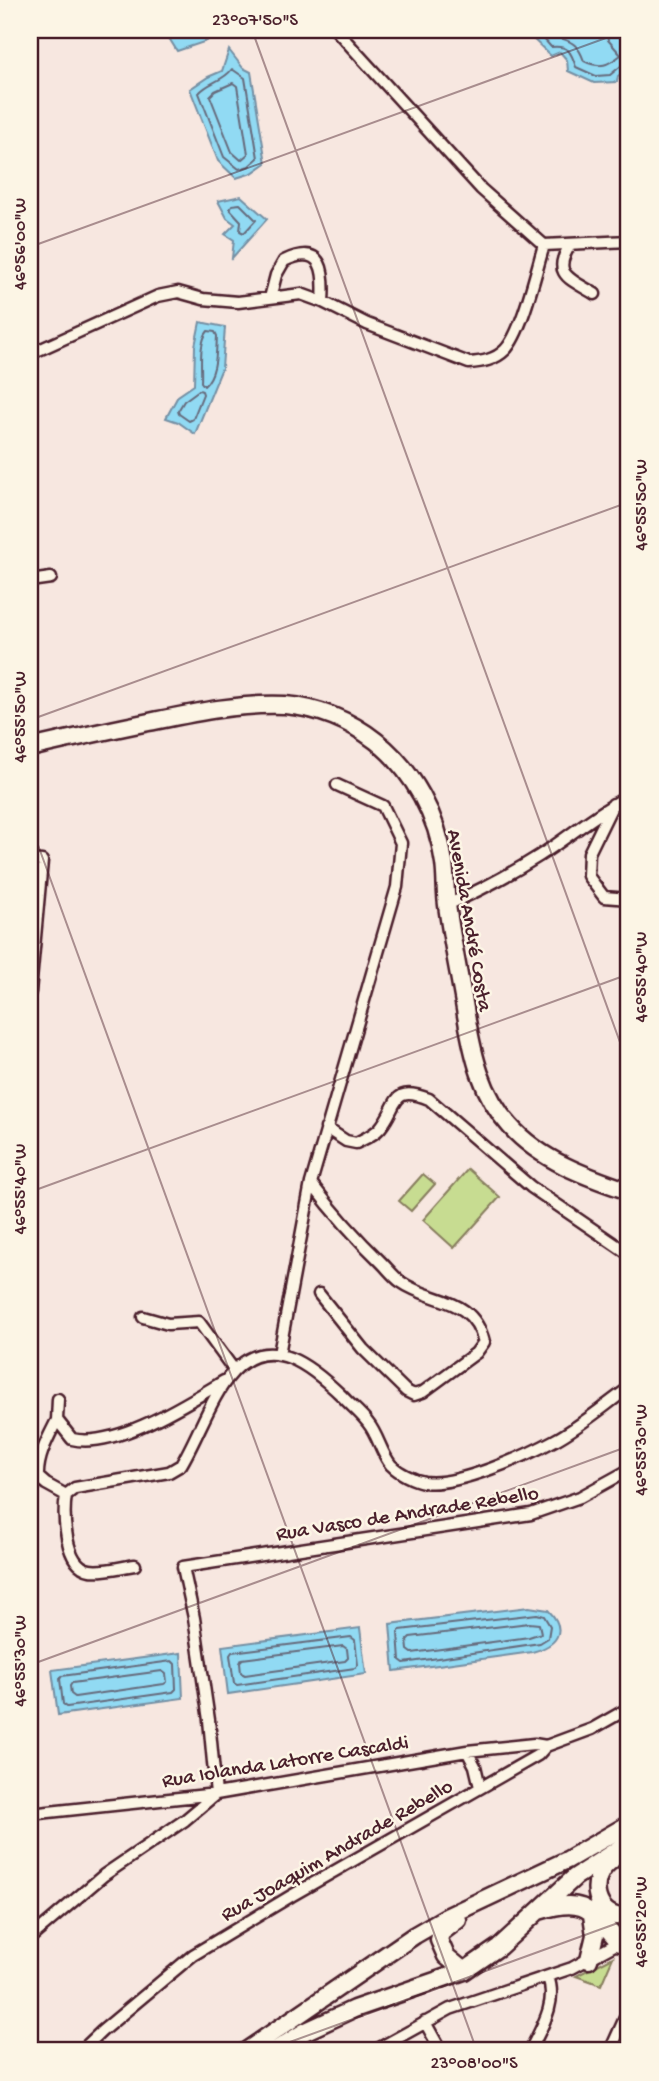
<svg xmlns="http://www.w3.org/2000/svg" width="659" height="2081" font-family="'Gochi Hand',sans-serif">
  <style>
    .green { fill: #c7dc91; stroke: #887e5e; stroke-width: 2 }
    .water { fill: #91daf3; stroke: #758fa3; stroke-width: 2 }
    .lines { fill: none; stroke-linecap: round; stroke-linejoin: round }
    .shore { stroke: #666a7b; stroke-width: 2 }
    .minor-casing { stroke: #4a1f2b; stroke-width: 15 }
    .primary-casing { stroke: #4a1f2b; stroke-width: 21 }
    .minor { stroke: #fcf5e5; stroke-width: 10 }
    .primary { stroke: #fcf5e5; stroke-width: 16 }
    .ticks { fill: none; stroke: #4a1f2b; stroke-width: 2; stroke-opacity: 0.45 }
    .labels { text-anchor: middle; stroke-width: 5; stroke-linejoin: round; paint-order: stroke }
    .street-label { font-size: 21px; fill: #4a1f2b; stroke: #fcf5e5 }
    .neatline { fill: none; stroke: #4a1f2b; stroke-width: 2.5 }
    .ticks-label { font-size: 18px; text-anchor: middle; fill: #4a1f2b }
  </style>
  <rect width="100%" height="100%" fill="#f7e7e0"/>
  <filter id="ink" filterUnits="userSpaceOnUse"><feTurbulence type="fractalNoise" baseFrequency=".0143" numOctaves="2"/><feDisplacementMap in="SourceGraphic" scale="14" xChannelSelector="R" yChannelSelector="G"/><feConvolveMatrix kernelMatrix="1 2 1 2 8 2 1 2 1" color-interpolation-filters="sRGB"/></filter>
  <g filter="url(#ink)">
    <!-- green -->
    <path class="green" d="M468,1169l32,28 -46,51 -31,-28z
      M423,1174l12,10 -24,27 -12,-10z
      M613,1957l-12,28 -25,-9z"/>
    <!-- water -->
    <path class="water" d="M164,30h50l-7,11 -30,10z
      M530,30h88l11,9v35l-4,-2 -7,4 -1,6 -23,1 -26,-12 -1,-11 -7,-8 -9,4 -23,-22z
      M229,50l14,18 8,4 15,91 -14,10 -16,5 -18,-17 -28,-72 18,-12 14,-6z
      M241,196l26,23 -35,39 2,-18 -9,-6 10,-10 -8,-6 -9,-17z
      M200,322l25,5 -3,41 -27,66 -17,-12 -12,-4 12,-22 16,-11 1,-39z
      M529,1607l19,3c21,21 8,36 -16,42l-138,19 -4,-47z
      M360,1628l6,46 -138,20 -6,-48z
      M181,1653l2,45 -125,17 -6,-45z"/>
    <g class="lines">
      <!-- shore -->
      <path class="shore" d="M536,30l15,17c18,-2 20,5 25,20l20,9 14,-1 11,-9h8
        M546,30c16,14 29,4 38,31 17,8 24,4 37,-6l-13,-15 -2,-10
        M232,69l13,9 13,80 -9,8 -10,3 -15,-12 -25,-64c9,-11 25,-12 33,-24z
        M233,83l4,3 11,68 -7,6 -9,-8 -22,-56 5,-5z
        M240,204l16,16 -12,13 -4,-2 1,-10 -11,-12 2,-4z
        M208,331l7,1 2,4c-1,16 0,39 -13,50l-3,-4c1,-15 -3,-39 7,-51z
        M199,390l3,1 1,3 -10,25 -4,2 -10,-7 -1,-3 6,-10z
        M537,1614l7,2 6,10 -2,12 -8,5 -136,20 -4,-3 -2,-27 2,-3z
        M529,1623l10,1 2,9 -12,4 -117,16 -4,-3 -1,-10 3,-3z
        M351,1637l4,3 3,25 -3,3 -118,17 -3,-2 -4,-28 2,-3z
        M343,1646l4,3 1,9 -3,3 -100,14 -4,-2 -1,-10 2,-4z
        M172,1661l3,3 1,25 -3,3 -106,15 -4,-3 -3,-25 2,-3z
        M162,1671l4,3 1,8 -3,2 -89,13 -4,-3 -1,-8 2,-3z"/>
      <!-- minor casing -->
      <g class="minor-casing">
        <path id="minor" d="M336,30l145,159 63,56 85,-4
          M571,244c-21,30 -1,35 24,50
          M270,298l6,-23 8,-14c40,-19 41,12 39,41
          M30,354l128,-58 20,-4 25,7 35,3 63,-8 22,8 44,22 102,39c13,-1 26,-3 36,-13 17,-17 31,-79 39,-105
          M30,581l21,-3
          M613,804l-24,49 -1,23 16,21 25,2
          M30,860l12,1 -12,131
          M447,905c32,-14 62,-30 92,-49 30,-19 58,-44 90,-60
          M326,1128l20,13 10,2c8,-4 18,-8 24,-15 19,-22 10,-44 49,-29l102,88 98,67
          M311,1183c22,29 45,55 71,80 6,6 12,14 19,19 31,22 71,13 83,60l-8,11 -53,39 -9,3 -8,-4 -43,-42 -44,-55
          M143,1317l25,7 31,-2 35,48
          M279,1354l32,-171 86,-296 4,-44 -18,-37 -46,-21
          M58,1399l-1,21 15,19c44,10 115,-36 152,-58
          M57,1420c-9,18 -20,37 -19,57l8,7 20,11
          M135,1565c-14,2 -32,7 -45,5 -26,-4 -27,-56 -24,-75l9,-7 94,-16 12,-7c17,-28 31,-71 52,-93 37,-41 80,-4 109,24 8,9 19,17 26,27 10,12 13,30 23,42 8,8 22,15 33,17 32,5 102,-26 131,-42 26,-14 50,-35 74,-52
          M467,1751l8,15 5,21
          M216,1794l-7,-74 -15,-102 -11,-51 348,-53 49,-17 49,-27
          M30,1814l186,-20 251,-43 67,-7 12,2
          M30,1938l74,-63 81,-55 31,-26
          M425,2022l16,29
          M81,2051l21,-20 91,-76 98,-59 247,-141 8,-9 46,-17 37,-21
          M374,2051l76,-42 122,-41 57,-31
          M530,2051c11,-23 28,-48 18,-74
          M610,2051l19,-42"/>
      </g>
      <!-- primary casing -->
      <g class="primary-casing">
        <path id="primary" d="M30,748c39,-9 79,-18 119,-26 44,-9 89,-19 136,-17 35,3 64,15 91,36 37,29 62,76 68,122 2,14 1,28 3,42 5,37 13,73 19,110 7,40 15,79 44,111 30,34 77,51 119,65
          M612,1860c-27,18 -17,61 17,57
          M539,1911c46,-15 51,-1 81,32
          M458,1920l-17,13 -2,7 7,16 18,15
          M589,1960l6,-25 -3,-20
          M246,2051l169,-116 31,-18 121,-57 62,-36
          M274,2051l30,-19 50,-23 110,-38 35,-24 76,-70 54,-35"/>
      </g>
      <!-- minor -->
      <use href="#minor" class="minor"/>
      <!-- primary -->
      <use href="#primary" class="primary"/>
    </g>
  </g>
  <!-- ticks -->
  <path class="ticks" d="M252,30l377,1037M30,247l598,-217M30,720l599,-218M30,823l447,1228M30,1192l599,-218M30,1665l599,-219M265,2051l364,-132"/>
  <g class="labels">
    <!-- street labels -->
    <g class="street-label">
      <text transform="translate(471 920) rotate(80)" y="7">Avenida André Costa</text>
      <text transform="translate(407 1512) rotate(-9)" y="7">Rua Vasco de Andrade Rebello</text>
      <text transform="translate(285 1760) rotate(-9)" y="7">Rua Iolanda Latorre Cascaldi</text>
      <text transform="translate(336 1849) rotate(-30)" y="7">Rua Joaquim Andrade Rebello</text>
    </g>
  </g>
  <!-- margin -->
  <rect width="659" height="2081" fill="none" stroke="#fcf5e5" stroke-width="77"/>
  <rect x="38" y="38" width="582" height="2004" class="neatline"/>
  <g class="ticks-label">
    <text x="255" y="25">23°07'50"S</text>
    <text transform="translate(19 244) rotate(-90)" y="6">46°56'00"W</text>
    <text transform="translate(640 505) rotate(-90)" y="6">46°55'50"W</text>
    <text transform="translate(19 717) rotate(-90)" y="6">46°55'50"W</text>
    <text transform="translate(640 977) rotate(-90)" y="6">46°55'40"W</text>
    <text transform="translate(19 1189) rotate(-90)" y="6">46°55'40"W</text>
    <text transform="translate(640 1450) rotate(-90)" y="6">46°55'30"W</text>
    <text transform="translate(19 1661) rotate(-90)" y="6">46°55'30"W</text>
    <text transform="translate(640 1922) rotate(-90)" y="6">46°55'20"W</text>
    <text x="474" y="2068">23°08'00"S</text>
  </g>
</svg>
